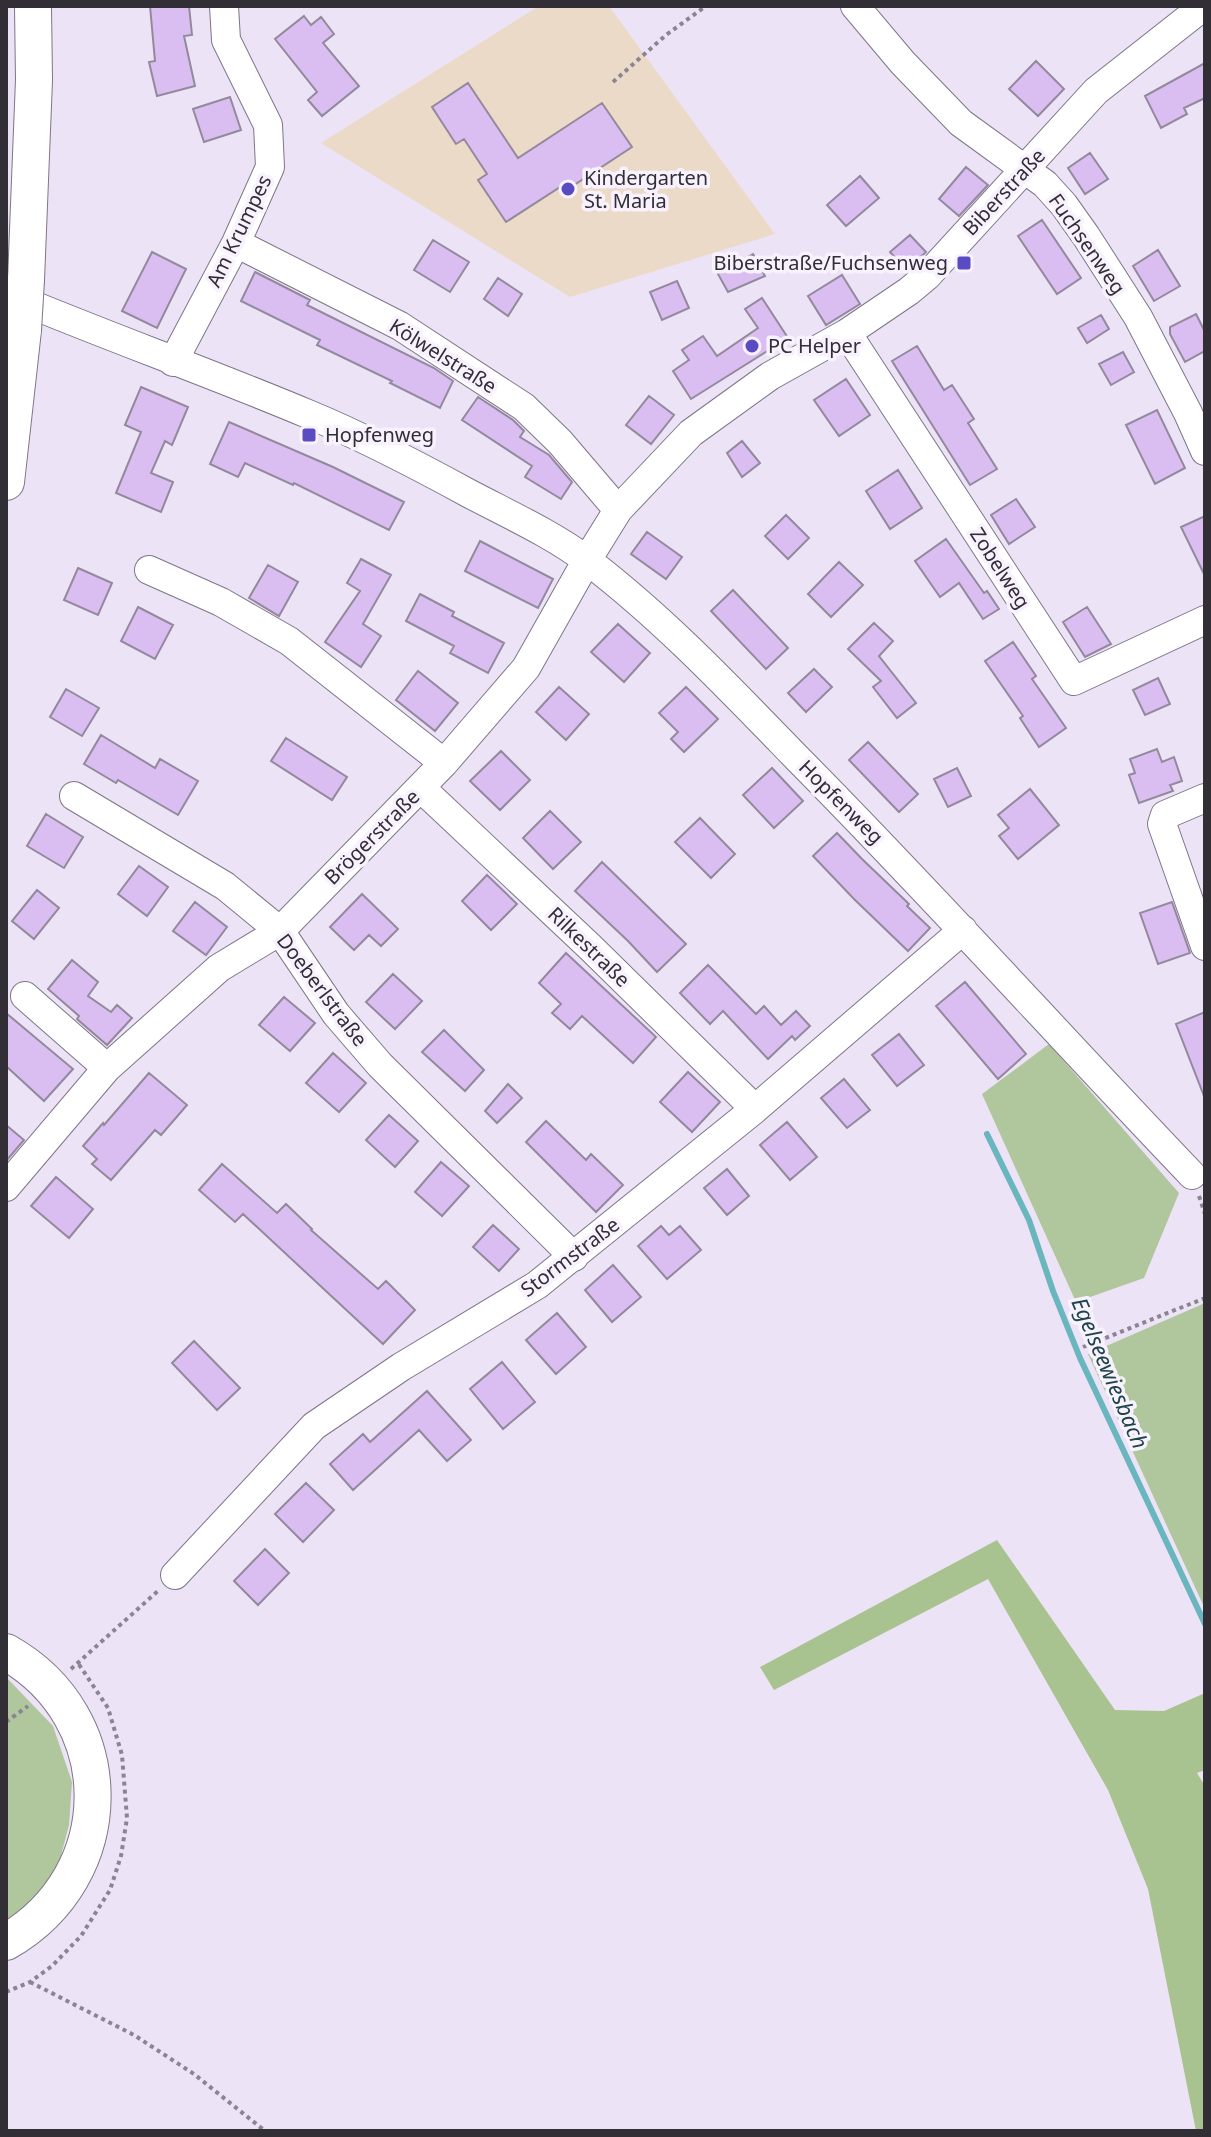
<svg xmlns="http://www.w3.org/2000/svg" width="1211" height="2137" font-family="'Noto Sans',sans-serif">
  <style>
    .education { fill: #ecdac9 }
    .green { fill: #b0c69c }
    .forest { fill: #a8c38f }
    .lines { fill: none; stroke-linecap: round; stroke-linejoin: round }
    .stream { stroke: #6ab6bf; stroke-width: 6 }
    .building { fill: #dabef2; stroke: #93899c; stroke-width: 2 }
    .minor-casing { stroke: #7f7587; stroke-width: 30 }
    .major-casing { stroke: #7f7587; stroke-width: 38 }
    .path { stroke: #8b8492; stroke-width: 4; stroke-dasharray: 4 4; stroke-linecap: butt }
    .minor { stroke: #fff; stroke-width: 28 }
    .major { stroke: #fff; stroke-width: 36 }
    .major-bridge-casing { stroke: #7f7587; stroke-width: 38; stroke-linecap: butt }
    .major-bridge { stroke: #fff; stroke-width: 36 }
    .poi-dot { fill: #5b4bc3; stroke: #f8f2fe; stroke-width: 3 }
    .labels { text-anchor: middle; stroke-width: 7; stroke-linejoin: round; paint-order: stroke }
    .poi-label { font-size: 20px; fill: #322e36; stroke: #f8f2fe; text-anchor: start }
    .street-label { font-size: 20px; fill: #322e36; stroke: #f8f2fe }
    .water-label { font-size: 22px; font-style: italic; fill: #204549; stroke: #f8f2fe }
  </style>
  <rect width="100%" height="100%" fill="#ede3f7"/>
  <!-- education -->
  <path class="education" d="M539,6h70l166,228 -205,63 -249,-154z"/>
  <!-- green -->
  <path class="green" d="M1049,1044l130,149 -35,85 -68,24 -94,-208z
    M1205,1303v306l-117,-255z
    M6,1677l47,49 19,56 -3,43 -11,42 -26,36 -26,22z"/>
  <!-- forest -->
  <path class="forest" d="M997,1540l118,170 49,1 41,-18v77l-8,3 8,13v345h-9l-48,-242 -40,-99 -120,-211 -214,111 -14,-23z"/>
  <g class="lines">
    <!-- stream -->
    <path class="stream" d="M987,1134l42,86 24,71 27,67 125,266"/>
  </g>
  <!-- building -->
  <path class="building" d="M150,6h39l3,29 -8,1 11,50 -38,10 -8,-34 6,-1z
    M304,16l7,9 10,-8 13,17 -11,9 36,43 -37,30 -14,-16 9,-8 -42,-53z
    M1036,61l28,28 -26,27 -29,-27z
    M1205,63v35l-21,10 3,6 -26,14 -16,-32z
    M468,83l50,75 84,-55 30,44 -61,40 -3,-5 -62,40 -28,-42 9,-6 -23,-35 -8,5 -24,-37z
    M230,97l11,33 -37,12 -11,-33z
    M1090,153l18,26 -23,15 -17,-26z
    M966,167l22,18 -29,31 -20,-17z
    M860,176l19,22 -33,28 -19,-21z
    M1042,220l39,58 -24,16 -39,-58z
    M910,235l16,17 -20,18 -16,-18z
    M433,240l36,22 -19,30 -36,-22z
    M1158,250l22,36 -26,15 -21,-35z
    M152,252l34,17 -29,59 -35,-17z
    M753,254l12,22 -37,16 -10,-18z
    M255,272l55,28 -3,5 127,63 19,13 -13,27 -50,-25 2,-2 -75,-36 3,-5 -79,-39z
    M842,275l18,29 -34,21 -18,-29z
    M498,278l24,16 -14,22 -24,-17z
    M677,281l12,27 -27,12 -12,-28z
    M762,298l26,40 -97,61 -18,-28 16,-11 -7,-10 21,-14 14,20 41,-28 -13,-19z
    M1196,314l9,18v19l-20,11 -15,-28v-7z
    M1101,315l8,14 -22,14 -9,-15z
    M917,346l27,44 8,-5 22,34 -6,4 29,46 -27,16 -78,-124z
    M1123,352l11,20 -23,13 -12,-21z
    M846,379l24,36 -31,21 -25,-36z
    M141,387l47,20 -16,38 -7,-4 -14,32 22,9 -12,30 -45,-19 25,-61 -16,-7z
    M649,396l25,19 -23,29 -25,-19z
    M478,397l35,23 11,11 -4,6 29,18 23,27 -11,17 -36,-22 7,-11 -70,-46z
    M1157,410l28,58 -30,16 -29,-59z
    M229,422l104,45 71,35 -15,28 -95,-47 -1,2 -48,-22 -7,14 -28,-13z
    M742,441l18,22 -18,14 -15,-24z
    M898,470l24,38 -32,21 -24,-38z
    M1016,499l19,28 -26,17 -18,-29z
    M786,515l23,23 -21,21 -23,-23z
    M1205,516v60l-24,-49z
    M647,532l35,25 -16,22 -35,-25z
    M946,539l38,54 3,-2 12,18 -16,10 -24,-36 -19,14 -25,-36z
    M480,541l73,38 -15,29 -73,-37z
    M361,559l30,16 -28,49 18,12 -20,31 -36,-25 35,-51 -13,-8z
    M839,562l24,23 -32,32 -23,-23z
    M268,565l30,17 -19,34 -30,-18z
    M78,568l34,15 -14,32 -34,-15z
    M733,590l55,58 -22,21 -55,-58z
    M420,594l34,18 -2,4 52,27 -16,30 -38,-20 4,-7 -48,-25z
    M138,607l35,18 -18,34 -34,-18z
    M1087,607l24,37 -26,13 -22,-35z
    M874,623l19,18 -14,15 37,47 -19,15 -24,-31 8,-6 -33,-32z
    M618,624l32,29 -26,29 -33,-30z
    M1013,642l23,34 -4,3 34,49 -27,19 -19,-29 3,-2 -38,-55z
    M814,669l18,18 -26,25 -18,-19z
    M418,671l40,32 -23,28 -39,-31z
    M1158,678l12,26 -25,11 -12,-25z
    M559,687l30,27 -23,26 -30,-28z
    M686,687l32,32 -34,33 -13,-13 7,-7 -19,-19z
    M66,689l33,19 -17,28 -32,-19z
    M101,735l54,33 5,-9 38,22 -20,34 -60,-35 -2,3 -32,-19z
    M286,738l61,39 -15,23 -61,-39z
    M868,742l50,52 -19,18 -50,-52z
    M1157,749l5,13 12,-5 8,24 -12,4 3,6 -34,12 -10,-28 6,-2 -5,-14z
    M501,751l29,29 -30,30 -30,-29z
    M772,768l31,33 -29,27 -31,-33z
    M957,768l14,28 -23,11 -14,-28z
    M1030,789l29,36 -41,34 -19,-23 10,-8 -11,-13z
    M550,811l31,31 -28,27 -30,-31z
    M46,814l37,23 -19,31 -37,-22z
    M700,818l35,36 -24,24 -36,-36z
    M837,833l25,26 47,45 -2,2 23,22 -22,23 -54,-52 -41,-43z
    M602,862l84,82 -29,28 -29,-31 -53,-50z
    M139,866l29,21 -21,29 -29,-22z
    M487,875l30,29 -26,26 -29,-29z
    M37,890l22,18 -25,31 -22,-18z
    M362,894l36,35 -17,17 -12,-11 -15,15 -24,-23z
    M195,902l32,25 -21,28 -33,-24z
    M1172,902l18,51 -32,11 -18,-51z
    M566,953l90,84 -23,26 -51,-47 -12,13 -18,-16 9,-9 -22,-21z
    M72,960l26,22 -10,14 23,16 6,-7 15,13 -25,27 -30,-26 2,-3 -31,-27z
    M708,965l48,49 8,-8 17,19 15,-14 14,15 -15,14 -3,-4 -24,23 -45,-48 -13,13 -30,-31z
    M393,974l29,27 -27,28 -29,-27z
    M965,982l61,72 -28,25 -62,-73z
    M284,997l31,26 -25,28 -31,-26z
    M1205,1012v84h-1l-28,-72z
    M6,1013l67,56 -29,32 -38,-35z
    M444,1030l40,40 -19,21 -43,-39z
    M899,1034l25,31 -27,21 -25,-31z
    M333,1053l33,30 -27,29 -33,-29z
    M688,1072l32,30 -28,30 -32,-30z
    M149,1073l38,32 -26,30 -6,-5 -44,50 -19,-16 5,-5 -14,-13 20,-23 1,2z
    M844,1079l26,31 -23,18 -26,-30z
    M508,1084l14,14 -25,25 -12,-12z
    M389,1115l29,26 -23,26 -29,-27z
    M546,1121l40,39 5,-6 32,31 -27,27 -70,-70z
    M787,1122l30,35 -27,23 -30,-35z
    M6,1125l18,15 -18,21z
    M441,1162l28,24 -27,30 -27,-24z
    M222,1164l55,49 9,-9 26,25 -1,1 67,59 8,-8 29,29 -32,34 -140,-130 -8,8 -36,-32z
    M727,1169l22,27 -22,19 -23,-27z
    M56,1177l37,32 -24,29 -38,-32z
    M493,1225l26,24 -20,22 -26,-24z
    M661,1226l8,9 11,-9 21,24 -34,29 -29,-33z
    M613,1265l28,32 -29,25 -27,-32z
    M557,1313l29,34 -30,27 -30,-34z
    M194,1341l46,47 -23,22 -45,-47z
    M502,1362l33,40 -32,27 -33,-40z
    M427,1391l44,49 -24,21 -28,-31 -66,60 -23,-26 33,-30 7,8z
    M306,1483l28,27 -31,32 -28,-28z
    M265,1549l24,24 -31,32 -24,-24z"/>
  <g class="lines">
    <!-- minor casing -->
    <g class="minor-casing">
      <path id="minor" d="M855,6l48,57 58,60 84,61 19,21 22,31 52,81 50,96 17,38
        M236,243l164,83 124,81 36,35 58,68
        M6,294c100,42 202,78 302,120 56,23 109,51 162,80 40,21 82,40 118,67 76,58 143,129 209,197 135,136 262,278 395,417
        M847,333l227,348 131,-61
        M173,362l63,-119 34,-76 -2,-42 -42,-85 -2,-34
        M149,570l72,32 68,39 155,122
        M421,788l169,159 165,162
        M74,796l151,90 55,45 56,83 44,51 194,192
        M1205,798l-40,17 -3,9 43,122
        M25,996l82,72
        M6,1187l101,-119 112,-100 61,-37 164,-168 82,-95 61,-108 31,-50 73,-77 79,-57 77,-43 62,-42 18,-15 169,-185 108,-85
        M175,1575l139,-149 87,-59 136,-82 218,-176 208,-179"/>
    </g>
    <!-- major casing -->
    <g class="major-casing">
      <path id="major" d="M26,280l8,-200 -1,-74
        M6,482l17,-152
        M6,1652c116,65 115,224 0,290"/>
    </g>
    <!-- path -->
    <path class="path" d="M613,82l53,-47 40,-29
      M1199,1196l6,18
      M1083,1347l122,-49
      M71,1669l88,-79
      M6,1722l22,-16
      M30,1982l104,53 60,39 71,57
      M6,1992l24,-10 22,-16 29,-30 29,-46 11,-34 6,-38 -5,-63 -14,-47 -30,-45"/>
    <!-- minor -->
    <use href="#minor" class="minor"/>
    <!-- major -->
    <use href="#major" class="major"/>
    <!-- major-bridge casing -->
    <g class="major-bridge-casing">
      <path id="major-bridge" d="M23,330l3,-50"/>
    </g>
    <!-- major-bridge -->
    <use href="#major-bridge" class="major-bridge"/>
  </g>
  <!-- markers -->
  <g class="poi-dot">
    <circle cx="568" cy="189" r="8"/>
    <rect x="956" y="255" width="16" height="16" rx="4"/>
    <circle cx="752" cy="346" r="8"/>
    <rect x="301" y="427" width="16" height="16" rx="4"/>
  </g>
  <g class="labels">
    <!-- poi labels -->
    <g class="poi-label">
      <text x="584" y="185">Kindergarten<tspan x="584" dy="23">St. Maria</tspan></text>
      <text x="948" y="270" text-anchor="end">Biberstraße/Fuchsenweg</text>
      <text x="768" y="353">PC Helper</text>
      <text x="325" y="442">Hopfenweg</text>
    </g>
    <!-- street labels -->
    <g class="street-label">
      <text transform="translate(1004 192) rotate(-47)" y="7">Biberstraße</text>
      <text transform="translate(239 231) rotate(-64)" y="7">Am Krumpes</text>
      <text transform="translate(1087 244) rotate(55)" y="7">Fuchsenweg</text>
      <text transform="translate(443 356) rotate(32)" y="7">Kölwelstraße</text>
      <text transform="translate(1000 568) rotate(57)" y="7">Zobelweg</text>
      <text transform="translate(841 802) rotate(45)" y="7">Hopfenweg</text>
      <text transform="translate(372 837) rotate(-45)" y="7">Brögerstraße</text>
      <text transform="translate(589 947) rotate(44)" y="7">Rilkestraße</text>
      <text transform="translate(322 990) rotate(53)" y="7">Doeberlstraße</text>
      <text transform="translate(570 1257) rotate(-37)" y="7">Stormstraße</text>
    </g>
    <!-- water labels -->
    <g class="water-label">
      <text transform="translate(1110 1373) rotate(67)" y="8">Egelseewiesbach</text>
    </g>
  </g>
  <!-- border -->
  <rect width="1211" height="2137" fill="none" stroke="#322e36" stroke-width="16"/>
</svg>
